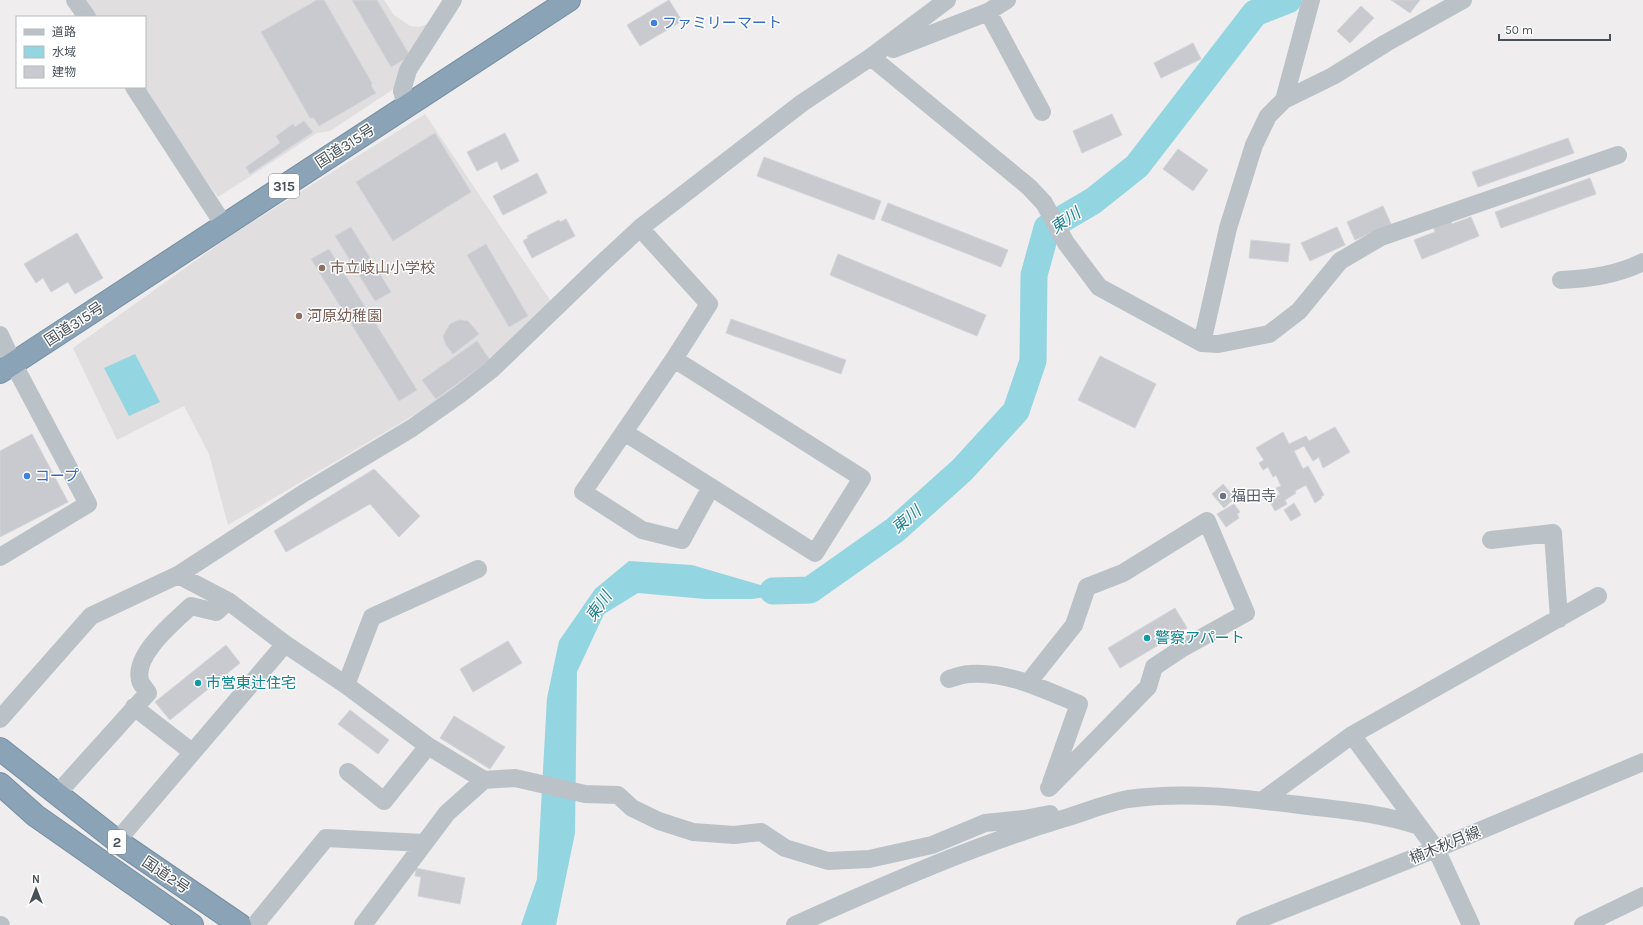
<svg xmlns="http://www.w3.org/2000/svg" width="1643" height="925" font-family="Karla,'Noto Sans JP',sans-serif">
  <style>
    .education { fill: #e0dedf }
    .water { fill: #93d5e0 }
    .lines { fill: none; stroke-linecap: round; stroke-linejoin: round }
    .river { stroke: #93d5e0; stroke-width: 27 }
    .building { fill: #c8cacf; stroke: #d2d4d8 }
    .highway-casing { stroke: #768ea2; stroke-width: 24 }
    .minor { stroke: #bac2c8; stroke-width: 18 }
    .highway { stroke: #8ba3b6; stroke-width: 22 }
    .shop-dot { fill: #3f7fe0; stroke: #fff; stroke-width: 1.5 }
    .education-dot { fill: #8d6e63; stroke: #fff; stroke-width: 1.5 }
    .worship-dot { fill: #6b7280; stroke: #fff; stroke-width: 1.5 }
    .culture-dot { fill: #0f9aa8; stroke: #fff; stroke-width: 1.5 }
    .labels { text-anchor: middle; stroke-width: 3; stroke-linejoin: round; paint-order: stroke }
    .shield { fill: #fff; stroke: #7f858a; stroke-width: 1 }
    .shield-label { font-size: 14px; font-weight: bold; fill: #485158 }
    .shop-label { font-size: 15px; fill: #366cbe; stroke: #fff; text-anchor: start }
    .street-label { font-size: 15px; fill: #485158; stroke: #fff }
    .education-label { font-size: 15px; fill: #785e54; stroke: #fff; text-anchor: start }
    .worship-label { font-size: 15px; fill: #5b616d; stroke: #fff; text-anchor: start }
    .culture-label { font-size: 15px; fill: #0d838f; stroke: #fff; text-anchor: start }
    .water-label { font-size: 16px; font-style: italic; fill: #1d7f8e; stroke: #fff }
  </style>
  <rect width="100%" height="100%" fill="#efeded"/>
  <!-- education -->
  <path class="education" d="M79,0h305l10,15 16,11 9,1 21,-7 -45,68 -65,43 -13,2 -99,64 -78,-110h5v-70h-54z
    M425,114l127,189 -65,63 -56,39 -203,120 -19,-71 -25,-48 -67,34 -44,-92 160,-114z"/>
  <!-- water -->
  <path class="water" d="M135,354l25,48 -31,14 -25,-48z
    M629,561l63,4 75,22 43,3 -58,9h-47l-67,-6 -34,21 -27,58 -2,161 -19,92h-35l16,-46 10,-181 12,-57 36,-52z"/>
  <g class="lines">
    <!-- river -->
    <path class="river" d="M773,591l37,-1 85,-60 67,-60 54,-59 17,-50 1,-86 13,-47 46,-27 44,-35 118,-153 33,-13"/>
  </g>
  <!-- building -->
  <path class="building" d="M317,0h7l48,83 -1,3 5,7 -57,33 -5,-8h-4l-49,-86z
    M352,0h25l33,56 -19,11z
    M669,0l13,21 -42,25 -13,-21z
    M1391,0h29l-10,13z
    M1361,6l13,12 -24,25 -13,-12z
    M1193,43l8,16 -40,19 -7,-15z
    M1112,114l10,21 -40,18 -9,-22z
    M304,121l9,11 -63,42 -4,-7 34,-24 -4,-7 17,-12 2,3z
    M435,133l36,59 -78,49 -37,-59z
    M505,133l14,28 -18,9 -4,-9 -20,10 -10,-19z
    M1568,138l6,15 -96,34 -6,-15z
    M1178,149l30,21 -15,21 -30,-22z
    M764,157l117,44 -7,19 -117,-44z
    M537,173l10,20 -44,22 -10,-19z
    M1590,178l6,16 -95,34 -6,-16z
    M888,203l120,47 -7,17 -120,-47z
    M1383,206l8,18 -36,16 -8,-18z
    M1471,217l8,19 -57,23 -8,-19 21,-8 -2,-6 17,-7 2,5z
    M566,219l9,17 -43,22 -9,-17 5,-3 -1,-2 32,-16 1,2z
    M351,227l40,65 -16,9 -40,-65z
    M1337,227l8,18 -35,16 -9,-18z
    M77,233l26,45 -28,16 -7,-12 -17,10 -8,-14 -7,5 -12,-19z
    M1251,240l39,4 -2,18 -39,-4z
    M486,244l42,72 -19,11 -42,-72z
    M329,249l88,141 -18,11 -88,-142z
    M838,254l148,61 -9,21 -147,-61z
    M731,319l115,41 -5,14 -115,-41z
    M459,320l9,1 11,13 -26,20 -7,-9 -3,-9 7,-12z
    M477,341l13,19 -54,39 -14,-19z
    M1100,356l56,28 -21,44 -57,-28z
    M1335,427l15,25 -27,16 -4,-11 -6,4 -9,-15 -10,5 9,18 5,-3 16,29 -3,2 1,1 -7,5 -9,-18 -11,6 1,2 -11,7 2,4 -12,7 -6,-11 11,-6 -4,-6 5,-2 -5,-11 -3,2 -5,-10 -5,3 -4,-7 5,-3 -8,-12 27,-16 6,12 17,-8 3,5z
    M32,434l36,68 -68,35v-86z
    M374,469l46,47 -21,21 -29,-33 -84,48 -12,-21z
    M1223,484l12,14 -11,10 -12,-14z
    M1294,503l7,12 -10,6 -7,-11z
    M1234,504l6,8 -3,2 2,4 -13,9 -9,-13z
    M1175,608l12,20 -67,40 -12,-20z
    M508,641l14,22 -49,29 -13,-23z
    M226,645l14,18 -70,57 -15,-18z
    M350,710l39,30 -11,14 -40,-30z
    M454,716l51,31 -15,22 -50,-31z
    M416,868l49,10 -5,26 -42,-8 3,-19 -6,-1z"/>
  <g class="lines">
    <!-- highway casing -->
    <g class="highway-casing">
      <path id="highway" d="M0,372l569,-372
        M0,749l117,92 123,84
        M0,784l36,32 156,109"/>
    </g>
    <!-- minor -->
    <path class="minor" d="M75,0l12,17
      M988,12l54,100
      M893,49l95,-37 19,-12
      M871,57l158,130 15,16 22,40 33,44 103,56 16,1 51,-10 30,-23 41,-50 41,-24 237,-82
      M134,87l90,138
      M1284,100l27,-100
      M406,106l-4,-15 6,-21 45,-70
      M640,228l69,76 -35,55 -91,133 59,38 40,10 29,-53
      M1561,280c28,-1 56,-5 82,-18
      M0,335l13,28 75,141 -88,53
      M1202,343l26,-115 26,-83 14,-29 16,-16 49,-24 53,-33 77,-43
      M624,432l191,121 47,-75 -188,-119
      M1491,540l62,-7 6,86
      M178,575l50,26 57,43 61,41 82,61 56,34 31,-2 70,16 33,1 14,13 27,13 34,11 41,3 27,-3 24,16 43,13 41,-2 63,-14 53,-22 39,-4 26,-5
      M949,679c6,-2 14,-5 21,-5 38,-3 75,16 109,30l-28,79
      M1028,683l46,-58 13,-38 36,-14 84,-52 39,92 -65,36 -27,18 -6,20 -99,101
      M346,685l26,-68 106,-48
      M134,707l58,45
      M0,719l91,-103 87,-41 126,-82 108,-65 47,-33 32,-25 107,-103 42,-39 162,-125 69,-46 76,-57
      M1352,735l84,114 35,76
      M348,772l36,29 44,-55
      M57,794l91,-101c-2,-3 -5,-7 -7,-10 -11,-26 34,-62 50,-77l25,6 12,-11
      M1263,800l89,-65 246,-139
      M117,841l168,-197
      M0,925h1
      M255,925l71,-87 97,5
      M363,925l84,-112 37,-33
      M795,925c87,-39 175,-78 267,-106 21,-6 44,-16 66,-20 58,-8 115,-1 172,6 40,5 81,8 119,21
      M1245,925l191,-76 207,-87
      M1583,925l60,-29"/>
    <!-- highway -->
    <use href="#highway" class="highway"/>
  </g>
  <!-- markers -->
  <g class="shop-dot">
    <circle cx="654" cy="23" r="4"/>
    <circle cx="27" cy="476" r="4"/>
  </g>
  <g class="education-dot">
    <circle cx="322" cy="268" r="4"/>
    <circle cx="299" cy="316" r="4"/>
  </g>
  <circle class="worship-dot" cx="1223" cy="496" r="4"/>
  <g class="culture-dot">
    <circle cx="1147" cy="638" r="4"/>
    <circle cx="198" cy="683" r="4"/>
  </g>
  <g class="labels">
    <!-- shield labels -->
    <g class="shield">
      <rect x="269" y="174" width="30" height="24" rx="3"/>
      <rect x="108" y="830" width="18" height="24" rx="3"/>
    </g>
    <g class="shield-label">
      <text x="284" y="191">315</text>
      <text x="117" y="847">2</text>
    </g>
    <!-- shop labels -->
    <g class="shop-label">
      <text x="662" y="28">ファミリーマート</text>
      <text x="35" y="481">コープ</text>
    </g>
    <!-- street labels -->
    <g class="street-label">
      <text transform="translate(345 146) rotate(-33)" y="5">国道315号</text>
      <text transform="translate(74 324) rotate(-33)" y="5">国道315号</text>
      <text transform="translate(1445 845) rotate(-22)" y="5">楠木秋月線</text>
      <text transform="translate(166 875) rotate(34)" y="5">国道2号</text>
    </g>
    <!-- education labels -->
    <g class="education-label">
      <text x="330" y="273">市立岐山小学校</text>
      <text x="307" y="321">河原幼稚園</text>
    </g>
    <!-- worship labels -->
    <g class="worship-label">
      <text x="1231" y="501">福田寺</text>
    </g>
    <!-- culture labels -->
    <g class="culture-label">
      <text x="1155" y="643">警察アパート</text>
      <text x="206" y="688">市営東辻住宅</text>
    </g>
    <!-- water labels -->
    <g class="water-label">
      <text transform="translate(1065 220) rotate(-35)" y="6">東川</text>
      <text transform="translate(906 519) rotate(-40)" y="6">東川</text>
      <text transform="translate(598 606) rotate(-55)" y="6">東川</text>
    </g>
  </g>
  <!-- legend -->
  <rect x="16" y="16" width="130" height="72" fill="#ffffff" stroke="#b6b9bc"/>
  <rect x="24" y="29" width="20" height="6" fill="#bac2c8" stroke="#b6b9bc"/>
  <text x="52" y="36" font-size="12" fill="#485158">道路</text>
  <rect x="24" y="46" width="20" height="12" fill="#93d5e0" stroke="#b6b9bc"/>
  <text x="52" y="56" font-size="12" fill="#485158">水域</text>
  <rect x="24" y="66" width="20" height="12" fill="#c8cacf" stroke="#b6b9bc"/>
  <text x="52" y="76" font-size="12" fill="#485158">建物</text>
  <!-- north arrow -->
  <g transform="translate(36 889)" stroke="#ffffff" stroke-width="3" paint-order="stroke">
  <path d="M0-3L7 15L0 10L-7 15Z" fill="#485158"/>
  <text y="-6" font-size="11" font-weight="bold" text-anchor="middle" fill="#485158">N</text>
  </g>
  <!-- scale -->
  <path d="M1499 34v6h111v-6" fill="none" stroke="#485158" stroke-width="2"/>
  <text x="1505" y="34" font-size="12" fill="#485158" stroke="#ffffff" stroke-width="3" paint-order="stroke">50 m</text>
</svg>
